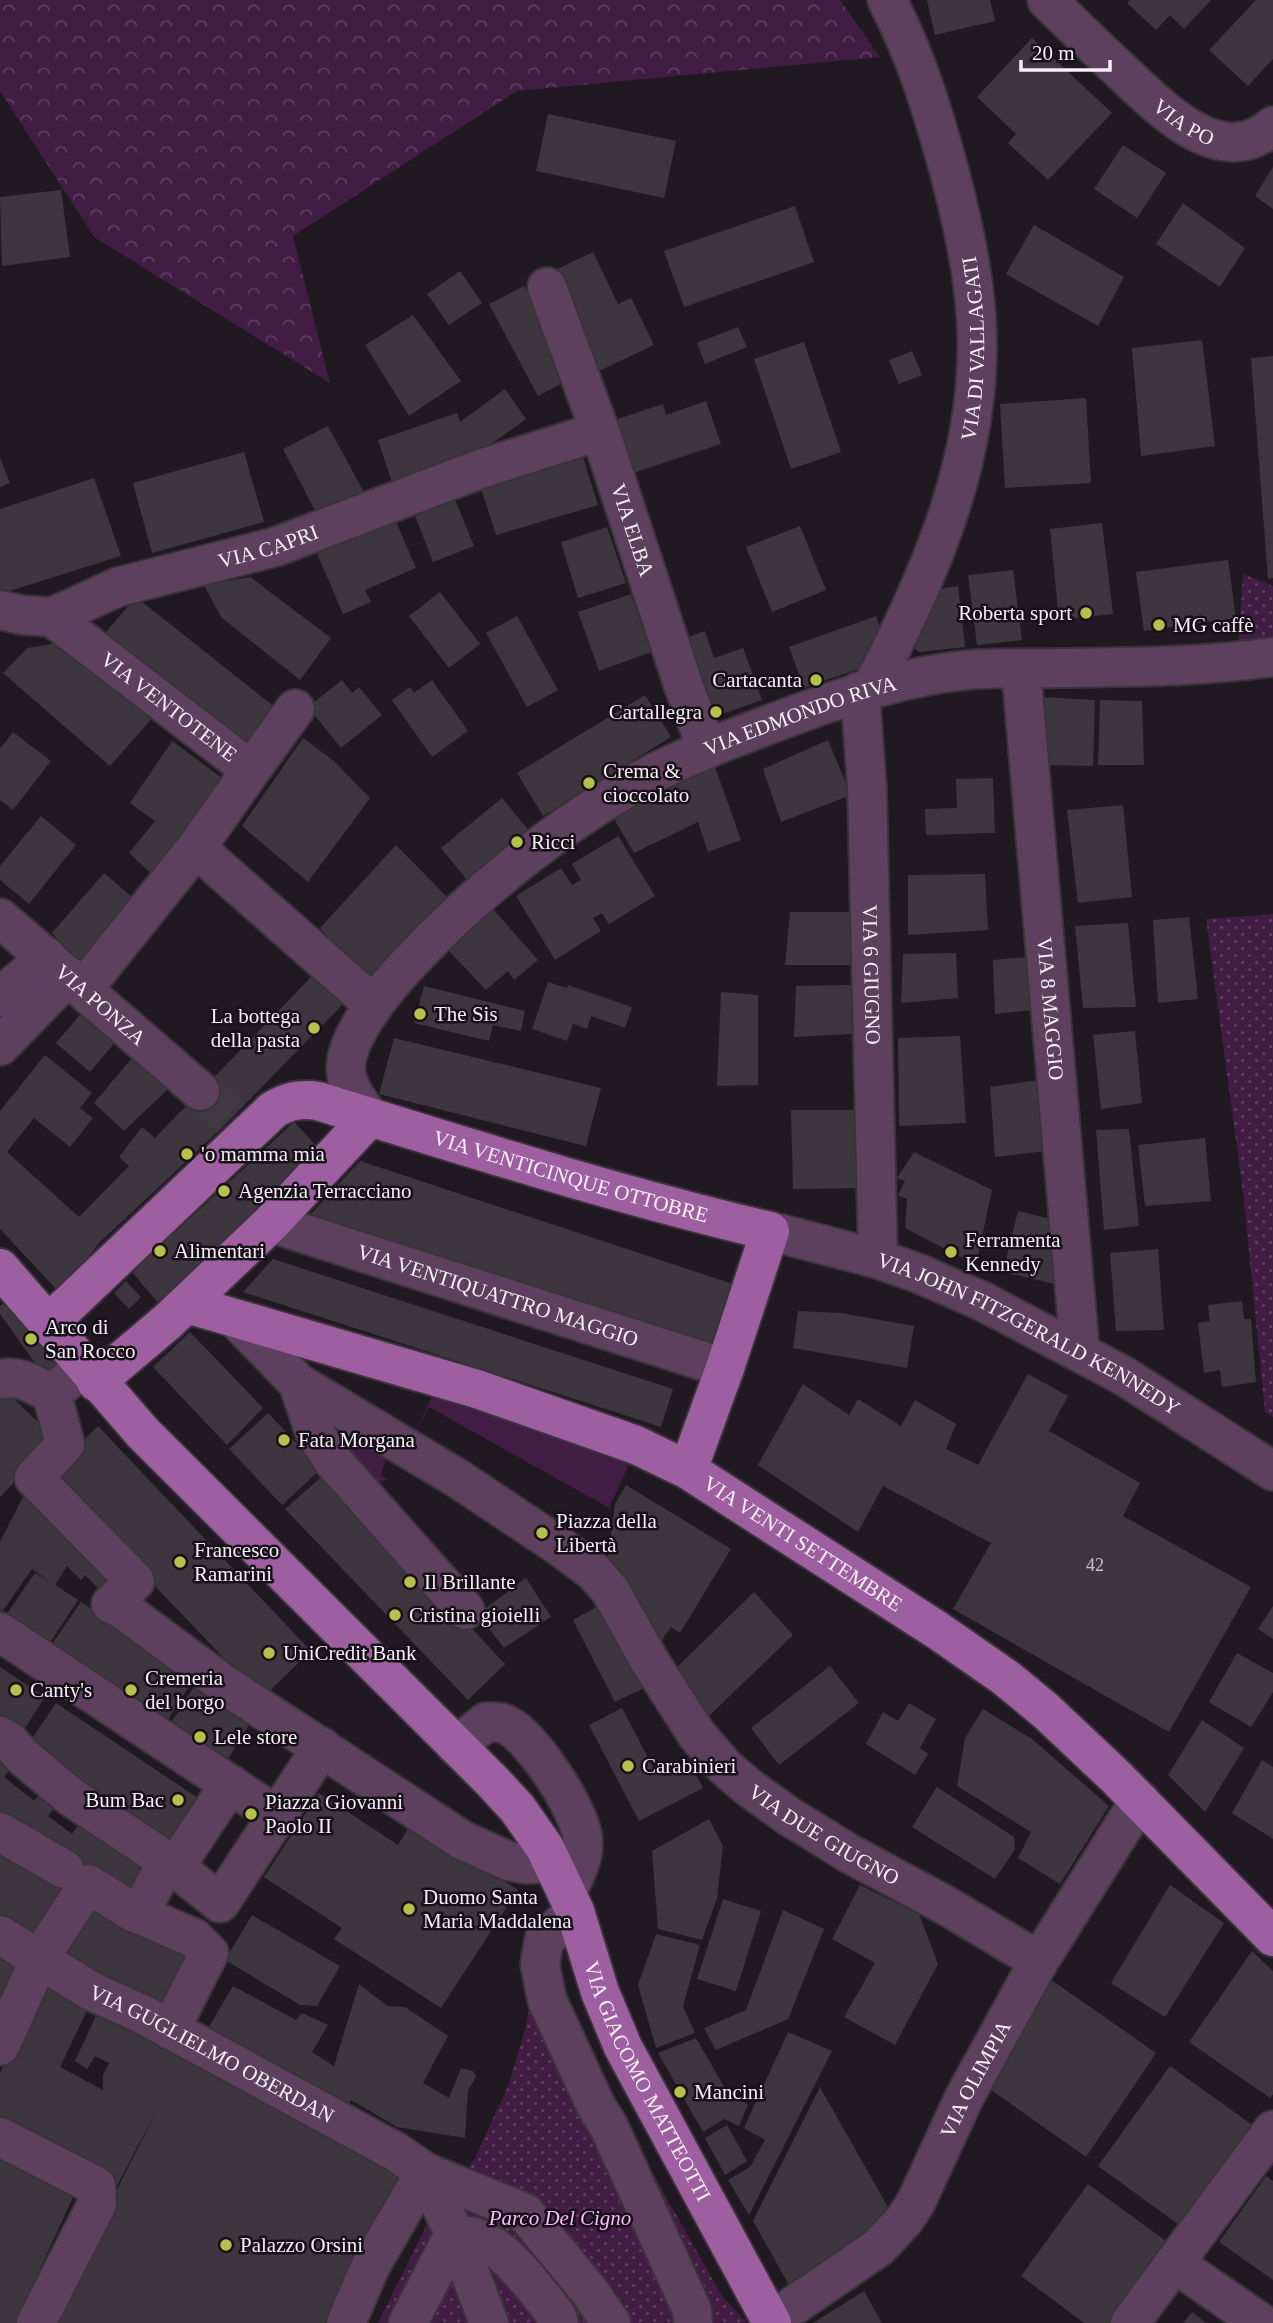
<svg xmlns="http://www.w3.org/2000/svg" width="1273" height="2323" font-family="Georgia,serif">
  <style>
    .green { fill: #411d43 }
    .forest { fill: url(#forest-crowns) }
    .park { fill: url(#park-dots) }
    .building { fill: #3e363e }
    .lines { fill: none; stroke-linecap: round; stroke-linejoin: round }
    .minor-tunnel { stroke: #413941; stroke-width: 38; stroke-dasharray: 38 19; stroke-linecap: butt }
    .minor-casing { stroke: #3a333a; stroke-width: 42 }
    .major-casing { stroke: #3a333a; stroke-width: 42 }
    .minor { stroke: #5d3f5e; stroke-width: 38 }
    .major { stroke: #9e5fa0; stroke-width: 38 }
    .poi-dot { fill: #b3c24b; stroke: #181018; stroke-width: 2.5 }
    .labels { text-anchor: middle; stroke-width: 5; stroke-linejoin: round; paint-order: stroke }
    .number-label { font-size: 18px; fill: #c6c1c6 }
    .street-label { font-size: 21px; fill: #f4eff4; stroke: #181018 }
    .poi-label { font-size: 21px; fill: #f4eff4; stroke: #181018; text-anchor: start }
    .park-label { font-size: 21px; font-style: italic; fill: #fab9fb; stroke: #181018 }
  </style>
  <defs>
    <pattern id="forest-crowns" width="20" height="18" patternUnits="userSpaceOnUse" patternTransform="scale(1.75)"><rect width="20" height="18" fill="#411d43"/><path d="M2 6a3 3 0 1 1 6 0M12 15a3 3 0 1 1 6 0" fill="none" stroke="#5d3e5f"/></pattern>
    <pattern id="park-dots" width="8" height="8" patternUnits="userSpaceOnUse" patternTransform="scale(1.75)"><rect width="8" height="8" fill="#411d43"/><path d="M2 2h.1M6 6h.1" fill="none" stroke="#5d3e5f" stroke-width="1.8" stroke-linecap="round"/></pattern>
  </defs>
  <rect width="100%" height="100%" fill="#211921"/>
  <!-- green -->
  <path class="green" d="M434,1391l199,65 -24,52 -180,-101 -13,25z
    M353,1438l34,17 -6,20 7,5 -20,3 -29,-24z"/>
  <!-- forest -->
  <path class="forest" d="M0,0h840l40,57 -363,34 -224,145 37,147 -236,-146 -94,-146z"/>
  <!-- park -->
  <path class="park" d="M1243,574l30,12v57l-35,6z
    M1273,914v503l-8,-5 -22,-220 -37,-273z
    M533,1988l80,115 109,193 25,27h-369l56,-113 18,-15 24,-39 33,-72 17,-58z"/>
  <!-- building -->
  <path class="building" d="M927,0h63l5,21 -60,14z
    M1130,0h81l-27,29 -14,-14 -14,15 -29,-27z
    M1256,0h17v59l-25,27 -39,-36z
    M1032,38l80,75 -64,67 -40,-37 8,-9 -39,-37z
    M548,114l128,27 -12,57 -128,-27z
    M1123,145l43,28 -29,45 -43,-29z
    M1273,167v42l-18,-13z
    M61,190l9,67 -68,9 -2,-69z
    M1183,203l62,45 -25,39 -64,-43z
    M795,206l19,56 -130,45 -20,-56z
    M1034,225l90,52 -26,49 -92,-52z
    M593,252l25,52 13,-6 23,47 -55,26 -48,-99z
    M460,271l22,32 -33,22 -22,-31z
    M524,286l48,92 -34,18 -49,-92z
    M413,315l48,66 -52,35 -44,-71z
    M738,327l9,20 -42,17 -8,-21z
    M1202,340l13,106 -74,10 -9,-108z
    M804,342l37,110 -50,17 -37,-110z
    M912,351l10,24 -23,9 -10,-24z
    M1273,356v222l-5,1 -17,-221z
    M505,389l21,30 -46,33 -88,30 -14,-42 79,-27 3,9z
    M1086,398l5,85 -86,5 -5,-84z
    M706,401l15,43 -91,30 -18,-53 51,-17 3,11z
    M328,426l38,70 -46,24 -37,-71z
    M244,452l20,70 -112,31 -19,-70z
    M582,454l16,51 -102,30 -16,-50z
    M0,457l10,26 -10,4z
    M94,478l27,78 -121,38v-85z
    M452,492l22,54 -41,16 -21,-54z
    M394,517l22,51 -51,22 6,12 -28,12 -27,-63z
    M1102,523l11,91 -54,6 -9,-91z
    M800,526l26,64 -54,22 -26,-65z
    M607,527l19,56 -48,15 -17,-56z
    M1228,560l8,58 -92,13 -8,-59z
    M1013,570l9,70 -45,5 -9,-70z
    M250,577l81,61 -31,42 -79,-63 -17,-32z
    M958,586l7,61 -46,5 -9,-7 12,-38 13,-2 -2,-15z
    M440,592l40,52 -31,24 -40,-52z
    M631,594l20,58 -52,19 -21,-59z
    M136,597l145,115 -30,37 -145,-117z
    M517,616l41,74 -31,17 -41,-74z
    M876,616l7,21 -11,27 -68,24 -15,-41z
    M705,631l9,27 29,-10 19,52 -54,19 -28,-79z
    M65,642l90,73 -45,51 -107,-93 24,-25z
    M342,680l10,13 7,-6 23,28 -41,33 -33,-41z
    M432,680l36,51 -36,26 -40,-57 18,-13 4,6z
    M645,695l26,42 -128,79 -26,-43z
    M1042,697l53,3 -2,66 -51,-1z
    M1100,700l42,1 2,64h-46z
    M13,732l38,29 -38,49 -13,-10v-51z
    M303,738l31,23 36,37 -62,84 -66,-56z
    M828,740l23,55 -70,27 -18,-53z
    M172,741l50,37 -66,100 -27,-25 26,-32 -25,-18z
    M714,764l27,76 -33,12 -10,-30 -64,31 -25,-43z
    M993,778l2,55 -69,2 -1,-26 32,-1 -1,-29z
    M502,798l30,36 -61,51 -30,-37z
    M1123,805l9,92 -54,6 -11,-93z
    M41,816l35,29 -47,59 -29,-24v-14z
    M618,836l37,60 -46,28 -7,-11 -9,5 8,13 -46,29 -39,-64 45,-28 11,17 9,-5 -9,-16z
    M396,845l52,53 -78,83 -50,-53z
    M104,873l35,30 -52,66 -35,-36z
    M985,874l3,56 -80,5v-60z
    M493,909l45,51 -24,20 -6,-9 -22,19 -38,-40z
    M790,912h62l5,53h-72z
    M1189,917l9,82 -40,4 -5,-83z
    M1128,923l8,84 -53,1 -8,-82z
    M956,953l2,45 -57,5 2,-49z
    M1028,957l5,53 -38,4 -2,-54z
    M318,970l30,29 -125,128 -123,115 -40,51 -60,-64v-118l45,-56 47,38 -12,15 13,10 -23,29 -36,-29 -27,34 72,65 50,-51 -10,-9 23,-30 13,11z
    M548,982l19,6 1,-3 64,22 -7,21 -34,-12 -4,13 -14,-5 -6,17 -35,-12z
    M851,985l1,49 -58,3 2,-51z
    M424,986l101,25 -4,20 -28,-6 -4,16 -75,-18z
    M721,992l37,3v90l-41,1z
    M89,1004l34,29 -33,39 -34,-29z
    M1135,1031l7,72 -41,6 -8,-74z
    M960,1036l6,87 -67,3 -1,-88z
    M394,1038l207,50 -15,58 -207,-52z
    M136,1053l34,34 -46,44 -30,-28z
    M1039,1080l8,71 -52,6 -5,-70z
    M791,1110h69l4,78 -71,1z
    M294,1122l29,31 -160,156 -31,-37z
    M1129,1129l10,97 -35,4 -8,-100z
    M1205,1138l6,63 -66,5 -7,-61z
    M914,1152l78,38 -16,75 -71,-37 2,-29 -9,-4 7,-14 -8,-3z
    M360,1161l373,123 -20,63 -402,-133z
    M1018,1211l36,9 -7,29 16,4 -9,31 -51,-12z
    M1158,1249l6,81 -48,1 -6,-78z
    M273,1259l400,130 -12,38 -418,-135z
    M126,1281l15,16 -12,12 -15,-16z
    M13,1296l49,68 -17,13 -45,-63v-8z
    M1242,1301l2,18h7l5,63 -34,5 -2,-17 -16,3 -6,-50 12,-2 -2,-16z
    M798,1311l43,2 73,13 -7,42 -114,-20z
    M190,1332l73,76 -36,37 -74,-78z
    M1028,1374l40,22 -19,35 91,52 -17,33 128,71 -82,145 -216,-123 38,-66 -108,-57 -25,46 -100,-67 45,-81 46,31 9,-16 43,27 14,-26 41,24 -10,25 32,16z
    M8,1393l47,46 -55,58v-96z
    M268,1413l53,56 -39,36 -53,-56z
    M98,1426l213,225 -49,47 -214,-224z
    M326,1473l179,191 -37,36 -183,-191z
    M626,1485l105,64 -51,84 -9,-6 -16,23 -48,-86 8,-60z
    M27,1489l89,88 -16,13 -15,-15 -4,5 -14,-14 -12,19 23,15 -29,44 -43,-29 29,-42 14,8 -17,-12 -30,43 -2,-1v-69z
    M526,1578l25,39 -47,31 -26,-34z
    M754,1592l39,43 -84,81 -35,-46z
    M609,1600l45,83 -39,19 -42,-82z
    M81,1602l113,76 -28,45 -116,-76z
    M1273,1606v33l-15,-10z
    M1237,1653l36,20v19l-22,35 -42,-25z
    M830,1666l29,37 -80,62 -28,-37z
    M0,1667l45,30 -27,42 -18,-10z
    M197,1682l57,35 -28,45 -57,-36z
    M56,1703l145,97 -35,53 -143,-101z
    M909,1703l27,16 -16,29 8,6 -13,21 -49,-31 17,-32 15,9z
    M622,1708l35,67 31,-16 15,29 -64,33 -50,-96z
    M983,1709l49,30 77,67 -49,78 -42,-26 13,-26 -74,-46 8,-48z
    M1202,1720l42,28 -39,64 -37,-37z
    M0,1750l14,12 -10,15 30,24 8,-10 17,11 -11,14 24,18 6,-9 26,16 52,22 -27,43 -41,-26 -50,71 -38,-23z
    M1262,1760l11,7v72l-41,-26z
    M937,1787l77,50 1,12 -20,30 -83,-52z
    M319,1793l79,52 15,-24 105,69 -77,118 -107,-69 8,-11 -78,-51z
    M709,1819l14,27 -6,52 -15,42 -44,-11 -6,-78z
    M860,1885l59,29 19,50 -43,81 -51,-28 31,-54 -43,-24z
    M1170,1885l54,38 -59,94 -54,-34z
    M87,1891l109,65 -35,63 -116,-62z
    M723,1899l38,12 -25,80 -39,-12z
    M783,1910l41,19 -36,90 -72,31 -12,-22 42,-18z
    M252,1915l88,51 -23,40 -17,-1 -75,-45z
    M656,1934l44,11 -17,61 12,27 -39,15 -18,-63z
    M0,1948l25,16 -25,56z
    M1252,1951l21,20v123l-3,4 -81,-56z
    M42,1979l48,25 -30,63 43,23v-15l6,-12 -14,-7 -8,13 -12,-8 25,-54 302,161 -78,155h-274l112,-223 -45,86 -117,-62v-51z
    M1050,1979l106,74 -70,104 -102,-72z
    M359,1984l28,22 18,1 43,29 -25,47 26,15 12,-30 12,3 3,6 -8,13 -3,48 -68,-11 -46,-27 -8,14 -139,-79 29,-49 63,34 6,-7 26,12 -16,27 22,14z
    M788,2032l44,19 -83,164 -21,-35 22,-13 15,-27 -21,-12z
    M696,2038l34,59 18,7 -9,22 -15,-7 -21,13 -45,-79z
    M1170,2066l85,61 -73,100 -84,-61z
    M820,2087l77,136 -107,64 -37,-66z
    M727,2125l20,36 -22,14 -20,-37z
    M0,2149l75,44 -60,130h-15z
    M1266,2176l7,5v99l-54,-38z
    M1088,2184l82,60 -59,79h-27l-63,-47z
    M864,2291l18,32h-69z
    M1192,2312l14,11h-23z"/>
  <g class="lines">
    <!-- minor-tunnel -->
    <path class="minor-tunnel" d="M200,1091l32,27"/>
    <!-- minor casing -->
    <g class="minor-casing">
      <g id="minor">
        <path id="s1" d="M1047,0c25,24 49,48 74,71 38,35 99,102 152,55"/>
        <path d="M547,287l53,144"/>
        <path id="s2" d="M0,610l22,5 30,2 199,153 -55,78 -113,141"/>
        <path id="s3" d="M52,617l66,-30 157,-40 205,-78 120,-38 84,256 23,62"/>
        <path id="s4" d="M1021,669l59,682"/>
        <path id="s5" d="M871,689c60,-117 115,-238 105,-374 -3,-47 -14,-95 -26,-141 -16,-59 -34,-119 -63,-174"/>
        <path id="s6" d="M860,691l7,97 11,471"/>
        <path d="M251,770l44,-61"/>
        <path d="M196,848l178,157"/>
        <path id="s7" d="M0,918l200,173"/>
        <path d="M0,997l47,-40"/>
        <path d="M0,1046l68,-70"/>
        <path id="s8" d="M370,1117c-9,-11 -19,-24 -23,-39 -9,-34 37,-88 59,-112 65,-70 151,-140 235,-186 48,-26 100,-45 151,-64 57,-21 114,-40 175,-46 30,-3 61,-1 91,-2 71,-1 144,-1 215,-11"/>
        <path id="s9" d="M271,1223l454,145"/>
        <path id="s10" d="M770,1231l108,28 42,15 64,28 140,74 149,95"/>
        <path id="s11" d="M235,1318l63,65 159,95 105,70 32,24 16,18 39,70 48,75 28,32 23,20 42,30 60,37 95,51 94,56"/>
        <path d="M0,1379c20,-4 35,6 52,15l20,-17"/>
        <path d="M298,1383l17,50 18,28 132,149"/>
        <path d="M52,1394l13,50 -31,34 101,103 -24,23 11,5 103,76 237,155 46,21 18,3 26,-1"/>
        <path d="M0,1632l276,183"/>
        <path d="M0,1736l9,5 12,14 50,42 96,64 -24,46 -10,5 -45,-28 -48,74 -40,88"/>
        <path d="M456,1746l30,-24c7,0 14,-1 21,3 26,13 74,86 76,116 1,19 -9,35 -16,52"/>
        <path d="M230,1784l-55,83 45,36 102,-156"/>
        <path d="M0,1832l64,37"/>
        <path d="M575,1911l-31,29 -4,24 7,36 49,106 13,21 83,183 1,13"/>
        <path d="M133,1912l61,26 15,15 -39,77"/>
        <path id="s12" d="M0,1935l91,56 51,23 254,138 29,20 32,67 32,84"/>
        <path d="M0,2137l96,49 1,18 -61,119"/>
        <path d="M1174,2263l87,60"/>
        <path id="s13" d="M771,2321l108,-74 26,-28 11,-17 49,-106 74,-135 101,-161"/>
        <path d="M346,2323l25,-58 54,-93 100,41 65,79 21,31"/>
        <path d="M408,2323l42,-81c5,-2 10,-6 15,-6 32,-2 73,56 91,79l3,8"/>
        <path d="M1130,2323l143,-193"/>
      </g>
    </g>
    <!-- major casing -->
    <g class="major-casing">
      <g id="major">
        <path id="s14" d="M0,1268l143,165 350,349 24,26 28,40 30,63 25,81 23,55 149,276"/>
        <path id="s15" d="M187,1304l290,85 159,56 52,25 249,160 69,48 40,33 70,66 157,160"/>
        <path id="s16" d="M49,1323l224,-213c15,-9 27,-12 45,-9 149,46 299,94 452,130l-45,137 -37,102"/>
        <path d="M96,1382l71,-60 104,-99 99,-106"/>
      </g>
    </g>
    <!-- minor -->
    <use href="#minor" class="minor"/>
    <!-- major -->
    <use href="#major" class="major"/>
  </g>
  <!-- markers -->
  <g class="poi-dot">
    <circle cx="1086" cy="613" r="7"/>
    <circle cx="1159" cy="625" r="7"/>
    <circle cx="816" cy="680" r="7"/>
    <circle cx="716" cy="712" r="7"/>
    <circle cx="589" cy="783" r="7"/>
    <circle cx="517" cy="842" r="7"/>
    <circle cx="420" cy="1014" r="7"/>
    <circle cx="314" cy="1028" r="7"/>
    <circle cx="187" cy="1154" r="7"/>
    <circle cx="224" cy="1191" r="7"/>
    <circle cx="160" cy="1251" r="7"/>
    <circle cx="951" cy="1252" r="7"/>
    <circle cx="31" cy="1339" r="7"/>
    <circle cx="284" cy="1440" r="7"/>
    <circle cx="542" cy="1533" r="7"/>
    <circle cx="180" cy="1562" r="7"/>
    <circle cx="410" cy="1582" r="7"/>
    <circle cx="395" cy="1615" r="7"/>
    <circle cx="269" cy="1653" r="7"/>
    <circle cx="16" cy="1690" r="7"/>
    <circle cx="131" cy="1690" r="7"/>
    <circle cx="200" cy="1737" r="7"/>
    <circle cx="628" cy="1766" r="7"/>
    <circle cx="178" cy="1800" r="7"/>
    <circle cx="251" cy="1814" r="7"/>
    <circle cx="409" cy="1909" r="7"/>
    <circle cx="680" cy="2092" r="7"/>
    <circle cx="226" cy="2245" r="7"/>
  </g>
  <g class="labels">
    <!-- number labels -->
    <g class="number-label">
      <text x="1095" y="1571">42</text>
    </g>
    <!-- street labels -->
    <g class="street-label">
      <text dy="7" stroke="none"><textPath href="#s1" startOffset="184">VIA PO</textPath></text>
      <text dy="7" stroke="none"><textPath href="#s5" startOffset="360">VIA DI VALLAGATI</textPath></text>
      <text dy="7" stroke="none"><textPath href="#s3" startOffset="684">VIA ELBA</textPath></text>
      <text dy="7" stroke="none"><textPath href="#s3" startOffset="228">VIA CAPRI</textPath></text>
      <text dy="7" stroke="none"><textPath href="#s2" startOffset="200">VIA VENTOTENE</textPath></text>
      <text dy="7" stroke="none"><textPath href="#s8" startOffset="649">VIA EDMONDO RIVA</textPath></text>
      <text dy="7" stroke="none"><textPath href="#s6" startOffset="284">VIA 6 GIUGNO</textPath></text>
      <text dy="7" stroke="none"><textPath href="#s7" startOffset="133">VIA PONZA</textPath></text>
      <text dy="7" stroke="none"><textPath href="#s4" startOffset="341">VIA 8 MAGGIO</textPath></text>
      <text dy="7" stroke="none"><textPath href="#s16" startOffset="620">VIA VENTICINQUE OTTOBRE</textPath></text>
      <text dy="7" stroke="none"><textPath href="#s9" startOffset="238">VIA VENTIQUATTRO MAGGIO</textPath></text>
      <text dy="7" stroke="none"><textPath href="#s10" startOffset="280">VIA JOHN FITZGERALD KENNEDY</textPath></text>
      <text dy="7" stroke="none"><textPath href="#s15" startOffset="665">VIA VENTI SETTEMBRE</textPath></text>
      <text dy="7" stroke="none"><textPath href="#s11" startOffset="798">VIA DUE GIUGNO</textPath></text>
      <text dy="7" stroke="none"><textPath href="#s12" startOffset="243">VIA GUGLIELMO OBERDAN</textPath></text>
      <text dy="7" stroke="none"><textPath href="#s14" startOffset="1052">VIA GIACOMO MATTEOTTI</textPath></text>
      <text dy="7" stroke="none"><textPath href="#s13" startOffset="326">VIA OLIMPIA</textPath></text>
    </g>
    <!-- poi labels -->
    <g class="poi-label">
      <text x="1072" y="620" text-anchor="end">Roberta sport</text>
      <text x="1173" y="632">MG caffè</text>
      <text x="802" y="687" text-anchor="end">Cartacanta</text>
      <text x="702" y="719" text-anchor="end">Cartallegra</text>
      <text x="603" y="778">Crema &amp;<tspan x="603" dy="24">cioccolato</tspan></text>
      <text x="531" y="849">Ricci</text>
      <text x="434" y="1021">The Sis</text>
      <text x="300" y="1023" text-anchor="end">La bottega<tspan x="300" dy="24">della pasta</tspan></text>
      <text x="201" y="1161">'o mamma mia</text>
      <text x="238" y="1198">Agenzia Terracciano</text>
      <text x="965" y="1247">Ferramenta<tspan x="965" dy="24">Kennedy</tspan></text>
      <text x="174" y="1258">Alimentari</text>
      <text x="45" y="1334">Arco di<tspan x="45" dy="24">San Rocco</tspan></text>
      <text x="298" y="1447">Fata Morgana</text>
      <text x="556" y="1528">Piazza della<tspan x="556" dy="24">Libertà</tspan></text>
      <text x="194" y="1557">Francesco<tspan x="194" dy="24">Ramarini</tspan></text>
      <text x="424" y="1589">Il Brillante</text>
      <text x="409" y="1622">Cristina gioielli</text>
      <text x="283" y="1660">UniCredit Bank</text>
      <text x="145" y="1685">Cremeria<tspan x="145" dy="24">del borgo</tspan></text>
      <text x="30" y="1697">Canty's</text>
      <text x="214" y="1744">Lele store</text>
      <text x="642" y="1773">Carabinieri</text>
      <text x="164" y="1807" text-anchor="end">Bum Bac</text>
      <text x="265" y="1809">Piazza Giovanni<tspan x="265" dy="24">Paolo II</tspan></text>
      <text x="423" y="1904">Duomo Santa<tspan x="423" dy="24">Maria Maddalena</tspan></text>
      <text x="694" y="2099">Mancini</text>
      <text x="240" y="2252">Palazzo Orsini</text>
    </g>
    <!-- park labels -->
    <g class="park-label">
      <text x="560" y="2225">Parco Del Cigno</text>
    </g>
  </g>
  <!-- scale -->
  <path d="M1021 60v10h89v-10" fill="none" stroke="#f4eff4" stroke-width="3.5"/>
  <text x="1032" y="60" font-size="21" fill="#f4eff4" stroke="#181018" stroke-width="5" paint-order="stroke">20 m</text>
</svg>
